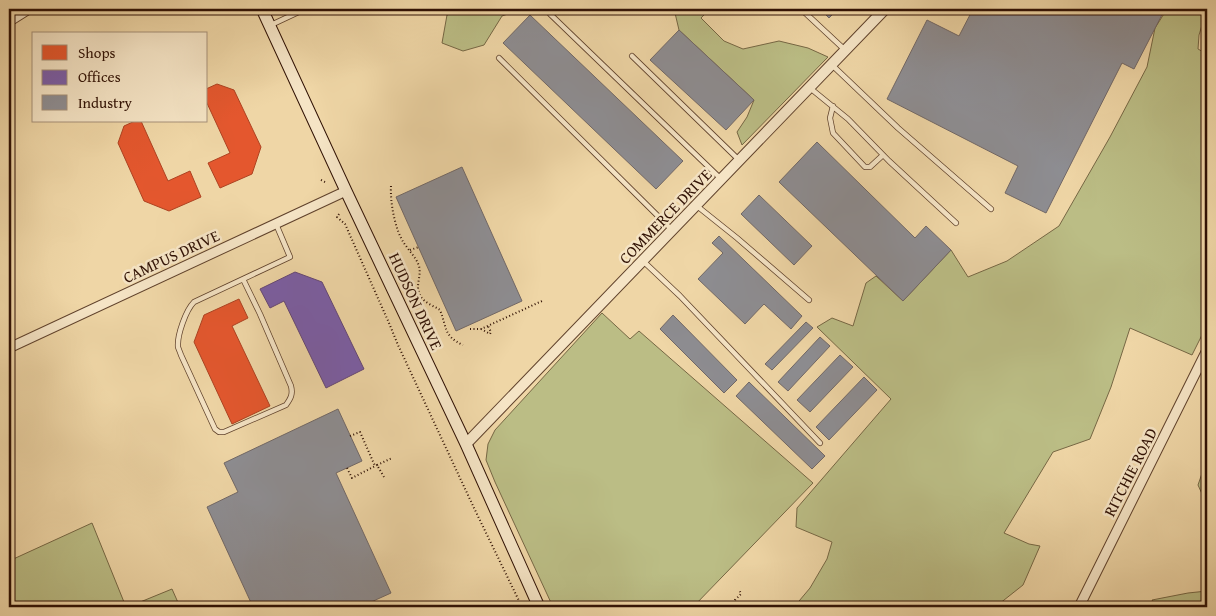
<svg xmlns="http://www.w3.org/2000/svg" width="1216" height="616" font-family="'Gentium Book Plus',serif">
  <style>
    .green { fill: #bbbd85; stroke: #766744 }
    .shops { fill: #e4572e; stroke: #ae4221 }
    .offices { fill: #7b5ea7; stroke: #644776 }
    .industry { fill: #8d8d92; stroke: #716867 }
    .lines { fill: none; stroke-linecap: round; stroke-linejoin: round }
    .service-casing { stroke: #60422c; stroke-width: 6 }
    .minor-casing { stroke: #60422c; stroke-width: 11 }
    .tertiary-casing { stroke: #60422c; stroke-width: 12 }
    .secondary-casing { stroke: #301104; stroke-width: 13 }
    .path { stroke: #301104; stroke-width: 2; stroke-dasharray: 1 2.5; stroke-linecap: butt }
    .service { stroke: #f5e4c5; stroke-width: 4.5 }
    .minor { stroke: #f5e4c5; stroke-width: 9 }
    .tertiary { stroke: #f5e4c5; stroke-width: 10 }
    .secondary { stroke: #f5e4c5; stroke-width: 11 }
    .labels { text-anchor: middle; stroke-width: 5; stroke-linejoin: round; paint-order: stroke }
    .street-label { font-size: 16px; fill: #301104; stroke: #f5e4c5 }
  </style>
  <rect width="100%" height="100%" fill="#efd6a6"/>
  <filter id="stains"><feTurbulence type="fractalNoise" baseFrequency=".004" numOctaves="4"/><feColorMatrix values="0 0 0 0 .2 0 0 0 0 .09 0 0 0 0 .02 0 0 0 .5 -.17"/></filter>
  <radialGradient id="worn" r=".72"><stop offset=".6" stop-color="#630" stop-opacity="0"/><stop offset="1" stop-color="#630" stop-opacity=".3"/></radialGradient>
  <!-- green -->
  <path class="green" d="M463,9h59l-20,7 -18,29 -21,6 -21,-8 5,-28z
    M669,9h41l-9,9 23,23 19,8 36,-8 29,7 20,9 -86,88 -5,-13 10,-15 7,-17 -75,-70 -4,-17z
    M1167,9h40l-8,26 -1,14 9,5v271l-15,30 -62,-27 -19,59 -21,52 -37,13 -49,81 25,11 11,2 -17,39 -24,19 1,3h-206l16,-19 17,-29 5,-17 -36,-15 1,-19 94,-109 -74,-72 15,-9 21,8 13,-43 10,-7 27,25 48,-51 17,27 39,-16 52,-35 51,-89 37,-70 8,-39z
    M602,313l28,26 9,-8 174,152 -120,124h-140l-58,-125 -9,-22 2,-16 7,-14z
    M1207,459v46l-9,-20z
    M92,523l34,84h-117v-46z
    M172,589l8,18h-52z
    M1207,591v16h-51l-4,-7 36,-7z"/>
  <!-- shops -->
  <path class="shops" d="M217,84l17,6 27,57 -9,27 -32,14 -12,-25 22,-10 -24,-52v-12z
    M135,121h6l27,60 22,-10 11,26 -32,14 -25,-10 -26,-58 6,-17z
    M239,299l9,19 -16,8 38,80 -38,18 -38,-82 10,-27z"/>
  <!-- offices -->
  <path class="offices" d="M295,272l27,10 42,87 -38,19 -42,-87 -14,7 -10,-19z"/>
  <!-- industry -->
  <path class="industry" d="M822,9h16l-9,9 -8,-8z
    M973,9h192l-31,60 -12,-6 -76,150 -41,-20 13,-27 -131,-67 40,-79 32,16z
    M530,15l153,146 -27,28 -153,-146z
    M679,30l75,70 -28,30 -76,-70z
    M817,142l98,96 11,-12 25,24 -48,51 -124,-119z
    M462,167l60,134 -66,30 -60,-134z
    M759,195l53,51 -18,19 -53,-51z
    M719,236l83,80 -11,13 -27,-25 -19,20 -47,-45 25,-26 -11,-10z
    M673,315l64,65 -13,13 -64,-64z
    M806,322l7,6 -41,42 -7,-6z
    M820,337l10,9 -42,45 -10,-9z
    M840,355l13,12 -43,45 -13,-12z
    M864,377l13,13 -48,50 -13,-13z
    M749,382l76,74 -13,13 -76,-73z
    M338,409l24,52 -26,12 55,120 -31,14h-20l-1,-2 -4,2h-82l-46,-100 31,-15 -14,-29z"/>
  <g class="lines">
    <!-- service casing -->
    <g class="service-casing">
      <path id="service" d="M801,9l44,41
        M550,14l170,164
        M271,25l34,-16
        M632,56l107,104
        M499,58l172,171
        M832,65l66,63 93,81
        M810,88l38,31 41,42 67,62
        M833,106l-3,12 3,15 32,34h5l13,-12
        M697,206l40,32 72,62
        M643,261l37,35 140,147
        M243,279l17,35 31,72c2,8 0,12 -5,19l-62,27h-5l-4,-3 -34,-74c-1,-3 -2,-5 -3,-8 -1,-12 8,-37 16,-45l96,-45 -14,-33"/>
    </g>
    <!-- minor casing -->
    <g class="minor-casing">
      <path id="minor" d="M9,348l337,-157
        M1079,607l128,-257"/>
    </g>
    <!-- tertiary casing -->
    <g class="tertiary-casing">
      <path id="tertiary" d="M9,21l19,-12
        M466,444l419,-435"/>
    </g>
    <!-- secondary casing -->
    <g class="secondary-casing">
      <path id="secondary" d="M262,9l84,182 120,253 73,163"/>
    </g>
    <!-- path -->
    <path class="path" d="M321,180l4,2
      M391,186c-1,16 4,44 13,57 5,8 12,14 15,23 3,11 -5,20 2,31 4,6 13,9 19,13 7,17 3,26 23,35
      M339,214l-2,3 8,7 44,99 9,22 76,163 48,99
      M410,250l9,-3
      M470,329h11l61,-28
      M481,329l9,5 1,-2 -3,-6
      M350,436l10,-4 15,34
      M347,468l5,10 25,-13
      M384,477l-7,-12 15,-7
      M734,607l1,-7 6,-6 -2,-5"/>
    <!-- service -->
    <use href="#service" class="service"/>
    <!-- minor -->
    <use href="#minor" class="minor"/>
    <!-- tertiary -->
    <use href="#tertiary" class="tertiary"/>
    <!-- secondary -->
    <use href="#secondary" class="secondary"/>
  </g>
  <g class="labels">
    <!-- street labels -->
    <g class="street-label">
      <text transform="translate(665 216) rotate(-46)" y="6">COMMERCE DRIVE</text>
      <text transform="translate(171 256) rotate(-25)" y="6">CAMPUS DRIVE</text>
      <text transform="translate(416 301) rotate(65)" y="6">HUDSON DRIVE</text>
      <text transform="translate(1130 472) rotate(-63)" y="6">RITCHIE ROAD</text>
    </g>
  </g>
  <!-- margin -->
  <rect width="1216" height="616" fill="none" stroke="#efd6a6" stroke-width="30"/>
  <rect x="10" y="10" width="1196" height="596" fill="none" stroke="#301104" stroke-width="2.5"/>
  <rect x="15" y="15" width="1186" height="586" fill="none" stroke="#301104"/>
  <!-- legend -->
  <rect x="32" y="32" width="175" height="90" fill="#f5e4c5" stroke="#a69078"/>
  <rect x="42" y="45" width="25" height="15" fill="#e4572e" stroke="#a69078"/>
  <text x="78" y="58" font-size="15" fill="#301104">Shops</text>
  <rect x="42" y="70" width="25" height="15" fill="#7b5ea7" stroke="#a69078"/>
  <text x="78" y="82" font-size="15" fill="#301104">Offices</text>
  <rect x="42" y="95" width="25" height="15" fill="#8d8d92" stroke="#a69078"/>
  <text x="78" y="108" font-size="15" fill="#301104">Industry</text>
  <rect width="100%" height="100%" filter="url(#stains)"/>
  <rect width="100%" height="100%" fill="url(#worn)"/>
</svg>
